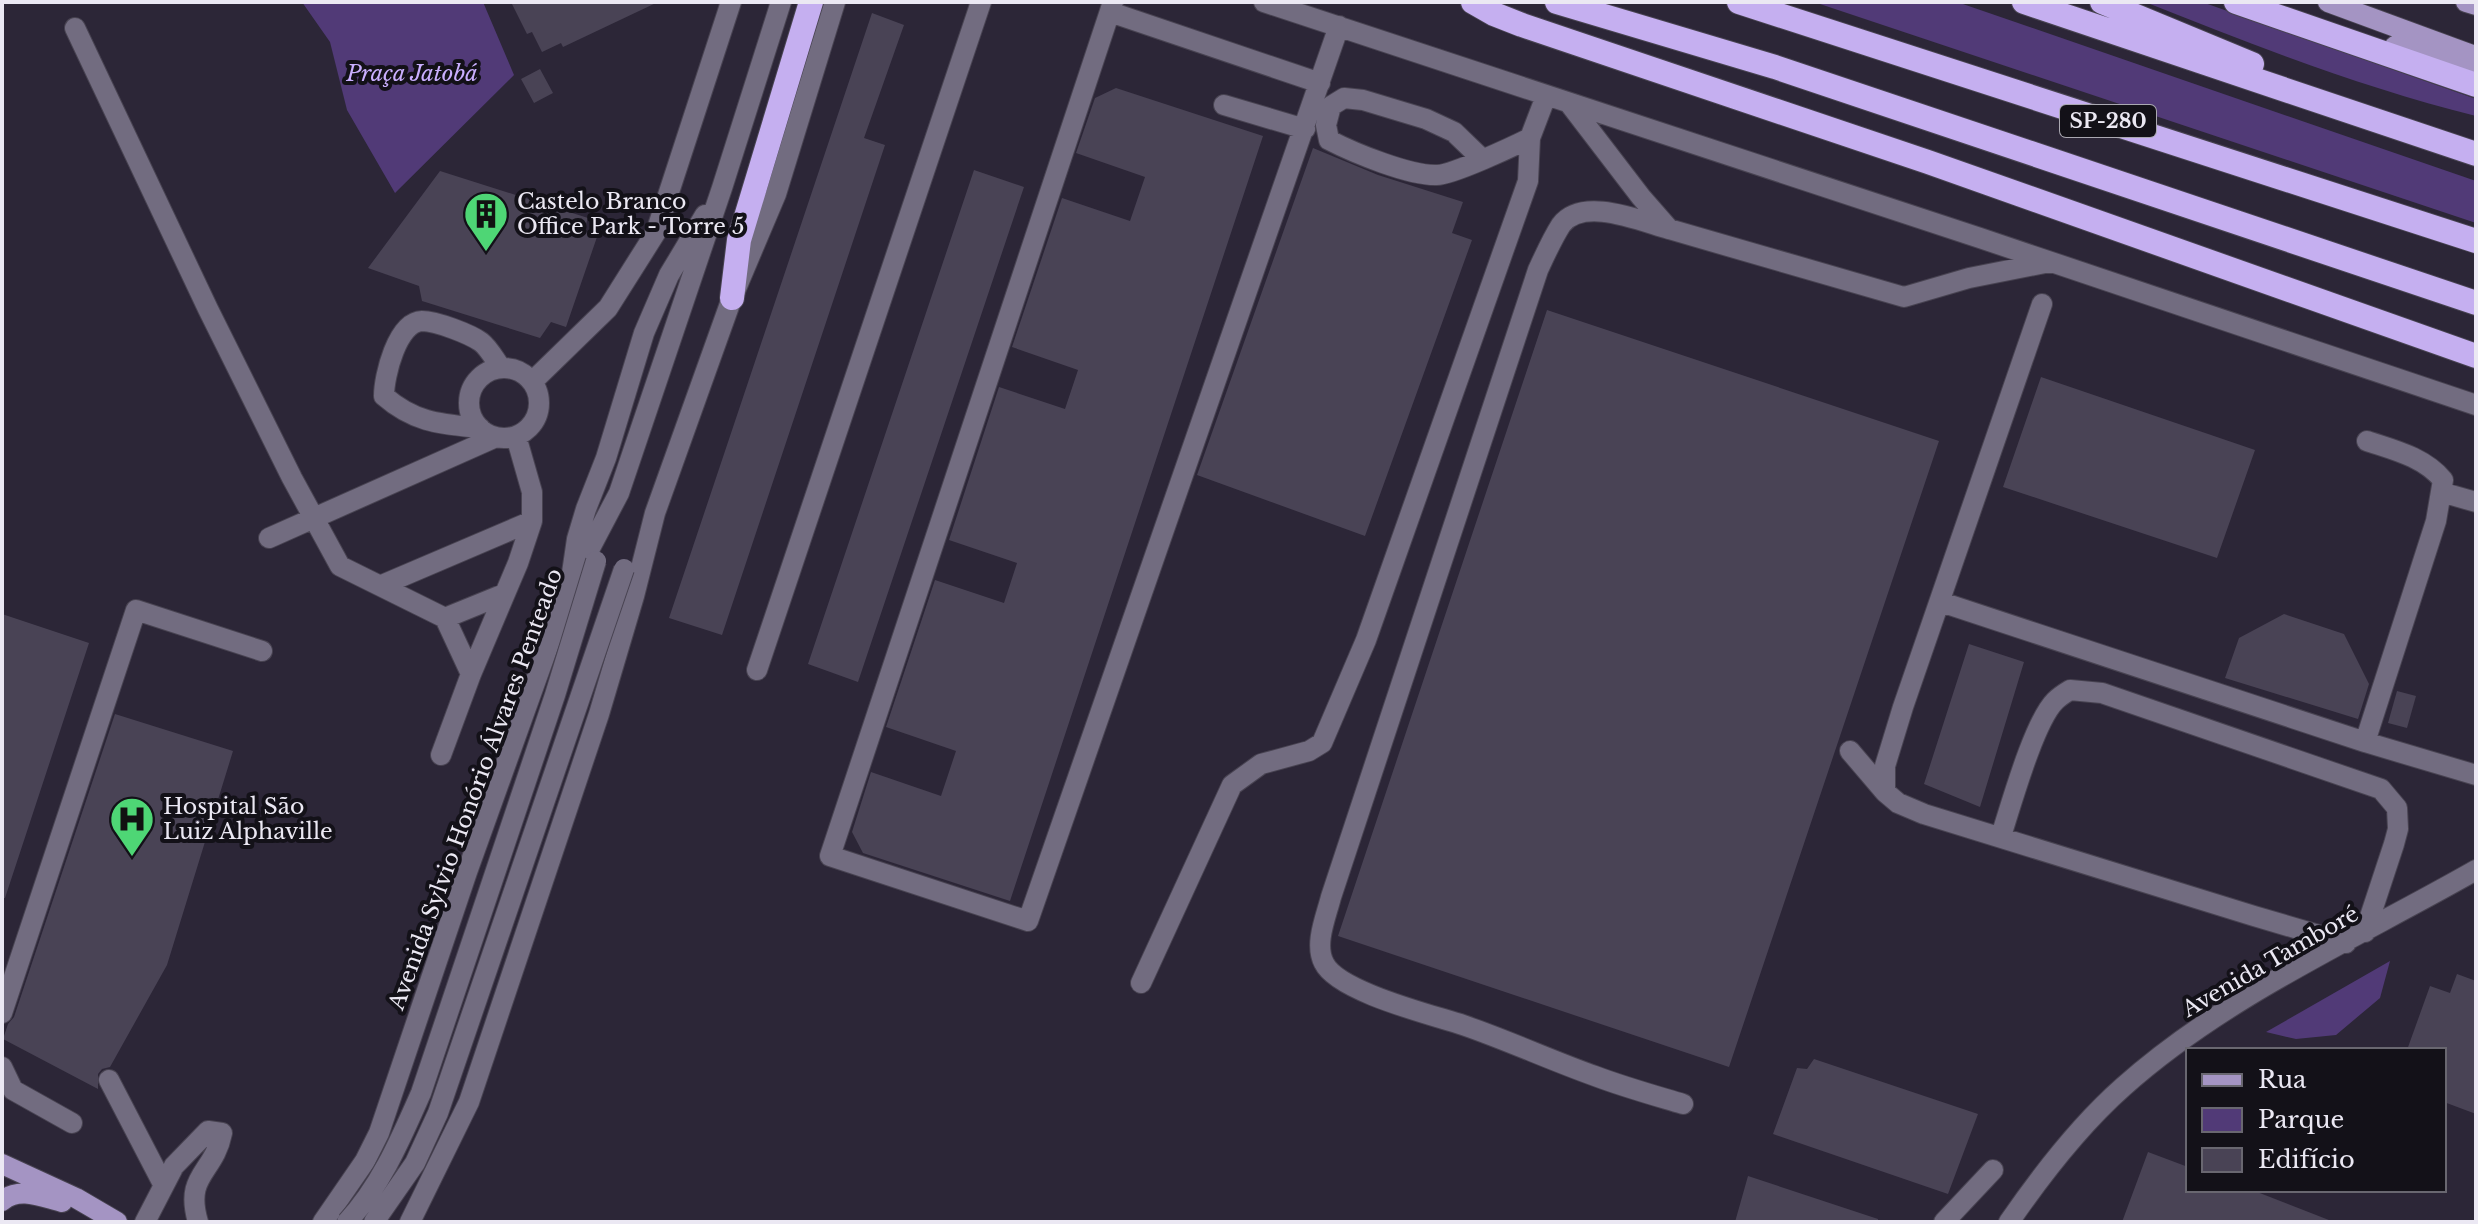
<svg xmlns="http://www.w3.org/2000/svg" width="2478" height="1224" font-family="'Libre Baskerville',serif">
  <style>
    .green { fill: #513a77 }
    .building { fill: #494355 }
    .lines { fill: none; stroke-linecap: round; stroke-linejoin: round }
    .minor-casing { stroke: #484351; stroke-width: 22 }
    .major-casing { stroke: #484351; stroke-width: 22 }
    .highway-casing { stroke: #484351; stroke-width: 26 }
    .minor { stroke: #726c80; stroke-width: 20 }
    .major { stroke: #a494c3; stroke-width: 20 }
    .highway { stroke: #c5aff0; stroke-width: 24 }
    .minor-bridge-casing { stroke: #484351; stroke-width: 22; stroke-linecap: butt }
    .minor-bridge { stroke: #726c80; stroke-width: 20 }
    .labels { text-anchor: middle; stroke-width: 8; stroke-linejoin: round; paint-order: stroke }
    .shield { fill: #131118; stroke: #aaa8b1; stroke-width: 2 }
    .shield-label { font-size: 20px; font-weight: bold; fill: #ebe8f3 }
    .park-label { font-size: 22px; font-style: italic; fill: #caafff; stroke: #131118 }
    .poi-label { font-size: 22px; fill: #ebe8f3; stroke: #131118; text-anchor: start }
    .street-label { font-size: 22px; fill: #ebe8f3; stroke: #131118 }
  </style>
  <rect width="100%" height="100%" fill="#2c2637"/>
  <!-- green -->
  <path class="green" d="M302,2h181l31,73 -119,118 -48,-83 -17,-68z
    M1814,2h143l519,179v42z
    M2145,2h57l274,97v17c-113,-28 -223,-71 -331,-114z
    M2390,961l-10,37 -44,37 -40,4 -30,-7z"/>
  <!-- building -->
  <path class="building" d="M511,2h147l-95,45 -2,-4 -19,9 -10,-20 -5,2z
    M872,13l32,12 -40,113 21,7 -163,490 -53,-17z
    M540,69l13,24 -19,10 -13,-24z
    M1116,88l147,48 -253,765 -147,-48 -11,-21 19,-60 70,24 15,-45 -70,-24 49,-147 69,23 13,-40 -68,-23 50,-153 66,22 13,-39 -66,-23 50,-149 68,23 15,-44 -69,-24 19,-55z
    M1313,148l65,27 85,27 -11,31 20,7 -107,296 -168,-61z
    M974,170l50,17 -166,495 -50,-18z
    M440,171l148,47 -4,12 13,7 -31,90 -15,-5 -11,16 -118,-37 -3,-15 -51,-18z
    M1547,310l392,131 -210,626 -391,-131z
    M2041,377l214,73 -38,108 -214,-71z
    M2,614l87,29 -84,255h-3z
    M2284,614l60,20 25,50 -11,35 -133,-41 14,-40z
    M1969,644l55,18 -44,145 -56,-23z
    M2397,691l19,5 -9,32 -19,-5z
    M115,714l118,37 -66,214 -57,102 -8,2 -4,5v15l-95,-50 5,-15 6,-7z
    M2457,974l19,7v133l-32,-12v-52h-37l23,-64 20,7z
    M1814,1059l164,55 -30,80 -175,-60 24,-66 10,1z
    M2148,1152l40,15v23h64l82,32h-212z
    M1748,1176l130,43v3h-143z"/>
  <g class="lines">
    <!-- minor casing -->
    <g class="minor-casing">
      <path id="minor" d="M1113,2l-283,854 198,65 311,-895
        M1264,2l716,236 496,167
        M1110,12l210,71
        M75,28l133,281 84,169 48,88 105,52 26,56
        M1569,103l72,94 28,32 235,68 65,-19 81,-16
        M1224,105l81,24
        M1482,159l-28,-27 -28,-13 -63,-19 -19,-2 -13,8 -5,19 3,15c25,13 81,36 108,35 15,0 77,-29 93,-37
        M1669,229c-29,-8 -86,-33 -108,-4 -9,14 -16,30 -23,45l-207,627c-5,20 -17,47 -7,66 14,29 109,52 139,62 44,15 87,35 132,51 29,11 58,19 88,28
        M2042,304l-139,403 -18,59v26l13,11 26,11 330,102 92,27
        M469 403a35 35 0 1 1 70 0a35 35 0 1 1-70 0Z
        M533,381l75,-73 48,-76 75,-230
        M480,428c-39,-4 -65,-5 -96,-32 0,-20 13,-74 38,-75 14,0 48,13 59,21 8,6 14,18 20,26
        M2441,492l35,10
        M269,538l227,-101
        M572,573l5,-34 9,-30 20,-51 38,-125 25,-58 36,-60
        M382,585l150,-64
        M1941,602l424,140 111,33
        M445,618l59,-24
        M757,670l224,-668
        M2365,742l71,-221 7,-41c-19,-23 -49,-30 -76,-39
        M1850,751l35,41
        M441,755l30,-81 47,-111 14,-42v-29l-16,-56
        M2001,836c10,-31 33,-114 54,-135 4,-4 10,-8 15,-11l32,3 279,96 16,19 1,21 -4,15 -29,88
        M1141,983l91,-198 29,-21 48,-13 13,-8 44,-103 162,-459 2,-43 16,-42
        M2,1013l134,-403 126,41
        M2,1067l11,23 59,33
        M109,1080l54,104
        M145,1222l29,-56 34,-35 14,2c-8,41 -38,41 -24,89
        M323,1222l42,-61 14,-28 88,-261 102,-284 50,-95 103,-305 59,-186
        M410,1222l59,-120 130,-388 35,-118 21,-83 77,-215 44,-104 59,-192
        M1944,1222l49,-52
        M2009,1222c33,-48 70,-96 114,-135 103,-92 234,-149 353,-217"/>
    </g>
    <!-- major casing -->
    <g class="major-casing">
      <path id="major" d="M2328,2l144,53
        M2466,2l10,3
        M2395,46l81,22
        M2,1164l74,34 41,24
        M2,1201c17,-15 40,-4 60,1"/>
    </g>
    <!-- highway casing -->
    <g class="highway-casing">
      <path id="highway" d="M1473,2l21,12 28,11 406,137 548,194
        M1557,2l218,65 701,236
        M1739,2l737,239
        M2024,2l452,152
        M2102,2l150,62
        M2236,2l240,83
        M732,298l7,-58 72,-238"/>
    </g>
    <!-- minor -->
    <use href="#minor" class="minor"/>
    <!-- major -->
    <use href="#major" class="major"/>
    <!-- highway -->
    <use href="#highway" class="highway"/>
    <!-- minor-bridge casing -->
    <g class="minor-bridge-casing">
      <path id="minor-bridge" d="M347,1222c34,-36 54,-84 74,-129l134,-398 41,-134
        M374,1222l41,-59 23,-50 186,-544"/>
    </g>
    <!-- minor-bridge -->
    <use href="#minor-bridge" class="minor-bridge"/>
  </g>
  <!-- icons -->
  <defs>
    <g id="building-pin" transform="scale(2.3)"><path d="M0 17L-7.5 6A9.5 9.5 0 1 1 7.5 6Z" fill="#4ed675" stroke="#131118"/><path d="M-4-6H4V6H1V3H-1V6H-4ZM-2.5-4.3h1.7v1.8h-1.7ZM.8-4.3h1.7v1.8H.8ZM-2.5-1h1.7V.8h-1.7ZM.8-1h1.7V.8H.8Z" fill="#111"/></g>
    <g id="hospital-pin" transform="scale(2.3)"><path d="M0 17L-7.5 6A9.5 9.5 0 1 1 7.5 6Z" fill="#4ed675" stroke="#131118"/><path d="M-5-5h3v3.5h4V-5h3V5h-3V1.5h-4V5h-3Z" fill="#111"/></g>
  </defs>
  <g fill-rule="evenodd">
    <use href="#building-pin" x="486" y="214"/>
    <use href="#hospital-pin" x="132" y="819"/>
  </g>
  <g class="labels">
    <!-- shield labels -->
    <rect class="shield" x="2060" y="105" width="96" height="32" rx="6"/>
    <g class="shield-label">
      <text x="2108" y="128">SP-280</text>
    </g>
    <!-- park labels -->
    <g class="park-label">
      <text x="412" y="81">Praça Jatobá</text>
    </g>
    <!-- poi labels -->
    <g class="poi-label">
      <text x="517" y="209">Castelo Branco<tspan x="517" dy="25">Office Park - Torre 5</tspan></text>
      <text x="163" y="814">Hospital São<tspan x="163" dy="25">Luiz Alphaville</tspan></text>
    </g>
    <!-- street labels -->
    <g class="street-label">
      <text transform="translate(475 789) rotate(-70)" y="8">Avenida Sylvio Honório Álvares Penteado</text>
      <text transform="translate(2270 961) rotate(-30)" y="8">Avenida Tamboré</text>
    </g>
  </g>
  <!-- border -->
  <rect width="2478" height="1224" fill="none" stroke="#ebe8f3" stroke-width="8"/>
  <!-- legend -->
  <rect x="2186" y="1048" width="260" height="144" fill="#131118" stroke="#696770" stroke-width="2"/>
  <rect x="2202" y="1074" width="40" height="12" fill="#a494c3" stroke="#696770" stroke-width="2"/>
  <text x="2258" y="1088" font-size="24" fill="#ebe8f3">Rua</text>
  <rect x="2202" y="1108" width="40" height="24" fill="#513a77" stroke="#696770" stroke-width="2"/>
  <text x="2258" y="1128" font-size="24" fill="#ebe8f3">Parque</text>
  <rect x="2202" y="1148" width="40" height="24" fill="#494355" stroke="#696770" stroke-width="2"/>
  <text x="2258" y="1168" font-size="24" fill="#ebe8f3">Edifício</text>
</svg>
